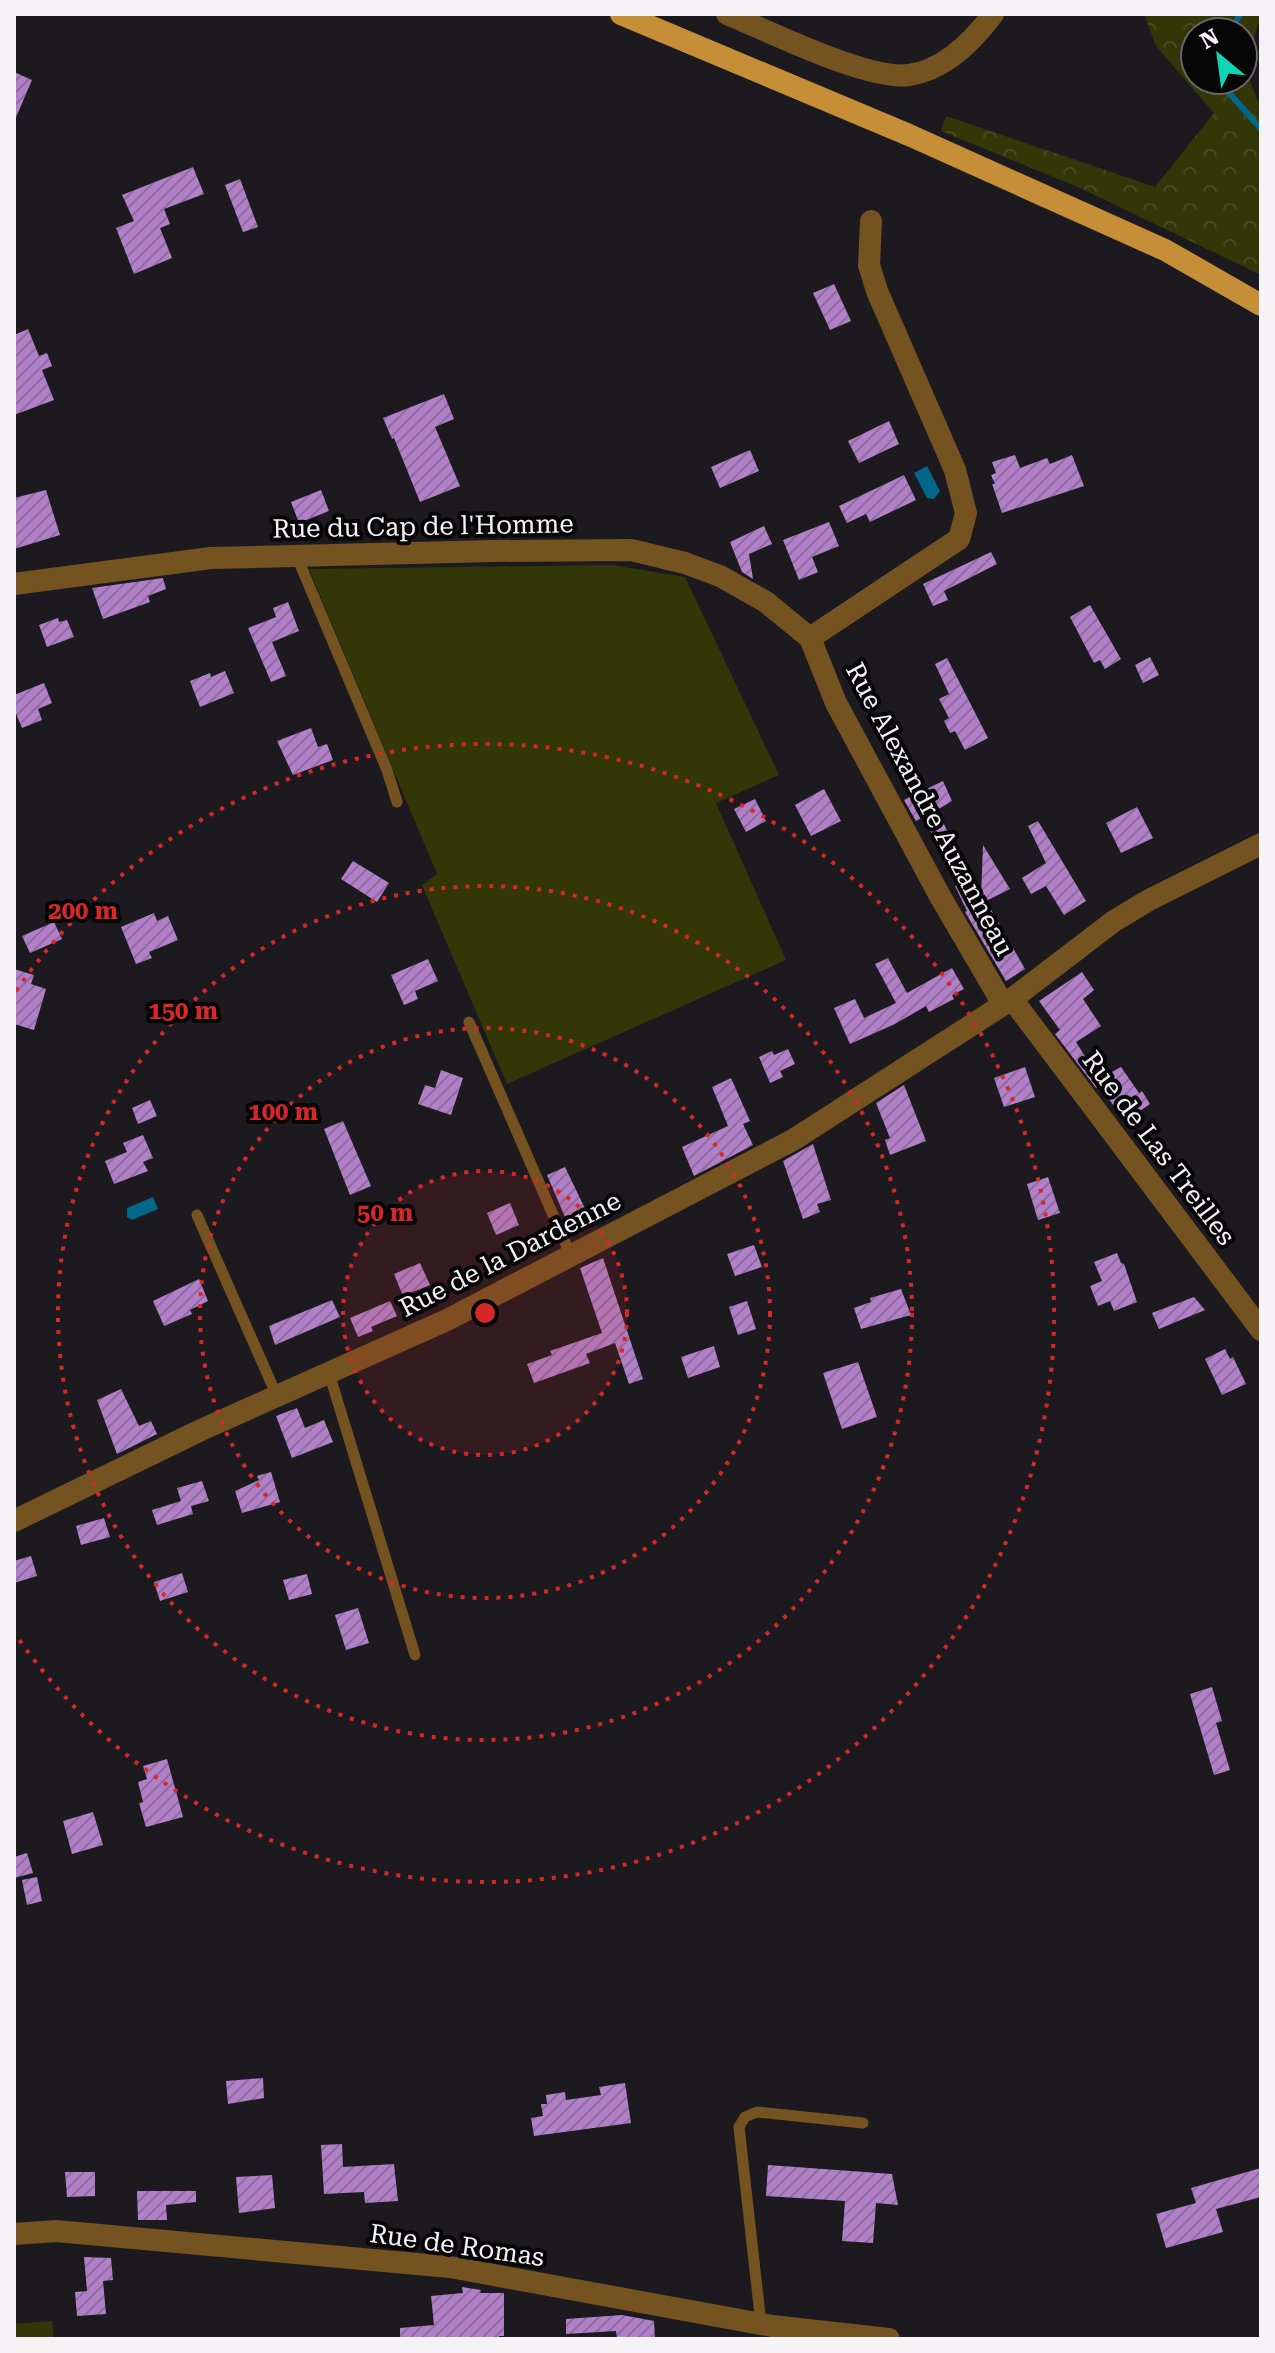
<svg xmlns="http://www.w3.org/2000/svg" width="1275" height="2353" font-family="'Roboto Serif',serif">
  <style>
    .green { fill: #333607 }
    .forest { fill: url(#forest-crowns); fill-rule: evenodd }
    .water { fill: #026788 }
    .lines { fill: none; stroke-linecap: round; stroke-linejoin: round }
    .stream { stroke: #026788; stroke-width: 6 }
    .building { fill: url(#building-hatch) }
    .service { stroke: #745320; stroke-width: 11 }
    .minor { stroke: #745320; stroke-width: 22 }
    .tertiary { stroke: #745320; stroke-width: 22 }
    .primary { stroke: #c58e37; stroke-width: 22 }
    .ring { fill: none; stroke: #d62828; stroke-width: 4; stroke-dasharray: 4 8 }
    .labels { text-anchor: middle; stroke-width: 8; stroke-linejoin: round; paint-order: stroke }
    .street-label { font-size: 26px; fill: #f6f3f7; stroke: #070607 }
    .centre { fill: #d62828; stroke: #070607; stroke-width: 4 }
    .ring-label { font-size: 24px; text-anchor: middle; font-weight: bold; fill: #d62828; stroke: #070607; stroke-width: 8; stroke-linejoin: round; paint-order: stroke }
  </style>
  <defs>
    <pattern id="forest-crowns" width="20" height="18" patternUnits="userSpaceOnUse" patternTransform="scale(2)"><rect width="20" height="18" fill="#333607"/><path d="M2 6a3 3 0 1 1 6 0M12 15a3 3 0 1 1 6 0" fill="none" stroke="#474a20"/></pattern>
    <pattern id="building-hatch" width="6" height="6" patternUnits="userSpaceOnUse" patternTransform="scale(2)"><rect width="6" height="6" fill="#b180c9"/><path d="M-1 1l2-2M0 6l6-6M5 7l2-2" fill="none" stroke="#8d6d9d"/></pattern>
  </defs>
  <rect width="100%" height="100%" fill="#1d1a1f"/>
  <!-- green -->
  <path class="green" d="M613,565l72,12 94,198 -63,28 70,157 -279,124 -85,-199 15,-11 -128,-305z
    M52,2321l2,18h-40v-15z"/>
  <!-- forest -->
  <path class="forest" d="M1144,14h117l-16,56 16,38v167l-183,-88 -137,-56 5,-15 209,71 59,-74 -58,-67zM1195,32h48v48h-48z"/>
  <!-- water -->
  <path class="water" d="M927,466l13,25 -6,8 -7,-1 -13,-25z
    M153,1197l5,12 -26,11 -5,-3v-9z"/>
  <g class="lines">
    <!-- stream -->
    <path class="stream" d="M1231,32l9,-18
      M1223,80v6l38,43"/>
  </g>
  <!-- building -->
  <path class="building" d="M14,72l18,8 -18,42z
    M193,167l11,27 -40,15 6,15 -10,4 12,30 -38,16 -18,-46 18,-7 -12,-26z
    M240,179l18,48 -15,5 -18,-47z
    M834,284l17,37 -21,9 -17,-37z
    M28,329l11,27 8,-3 5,13 -10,4 12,30 -40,15v-80z
    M444,394l10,25 -19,8 25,59 -40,16 -26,-64 -2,1 -9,-21z
    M889,421l10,23 -40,19 -11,-22z
    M750,450l9,21 -39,17 -9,-21z
    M1015,455l5,13 27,-10 3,6 22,-9 12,31 -82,27 -10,-29h3l-4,-9 5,-2 -4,-11z
    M904,475l12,25 -46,22 -4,-8 -19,9 -8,-17z
    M46,490l14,45 -46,14v-51z
    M321,490l8,21 -30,12 -8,-21z
    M829,522l10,24 -27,11 6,15 -19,8 -16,-40z
    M764,526l8,18 -23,10 4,25 -11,-7 -12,-30z
    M991,552l6,12 -53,27 4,9 -15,6 -10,-22z
    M163,578l3,11 -18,7 2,6 -47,17 -11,-31z
    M288,602l11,29 -27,11 14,34 -15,6 -23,-54 28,-11 -3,-9z
    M1090,605l31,54 -16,10 -5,-9 -6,3 -24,-46z
    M58,618l1,4 8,-2 7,17 -27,10 -8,-22z
    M1150,657l9,18 -16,8 -8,-18z
    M947,658l41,80 -23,12 -10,-19 -5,2 -6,-12 5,-3 -10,-19 10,-5 -14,-30z
    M225,671l9,22 -34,14 -10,-26 20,-8 1,4z
    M44,683l8,20 -14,6 4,11 -20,8 -8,-19v-14z
    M311,728l7,19 9,-3 6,16 -40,15 -16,-34z
    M943,781l9,20 -15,9 44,89 2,-54 27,44 -24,12 39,68 -19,12 -41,-69 2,-1 -12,-25 3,-1 -35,-68 -7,4 -12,-21z
    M824,789l17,32 -30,15 -16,-31z
    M755,799l11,22 -20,11 -12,-23z
    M1137,807l16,31 -32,15 -15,-30z
    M1038,821l48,80 -22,14 -18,-29 -15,8 -9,-16 24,-15 -18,-37z
    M353,861l36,22 -12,19 -36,-23z
    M154,913l3,8 11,-5 10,24 -29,12 3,6 -16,6 -15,-37z
    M54,922l8,17 -32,14 -8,-17z
    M888,958l19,35 45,-25 12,21 -12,6 2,4 -25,13 -3,-6 -31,18 -45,20 -16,-36 21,-9 9,19 32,-15 -21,-39z
    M428,959l10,22 -23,10 3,8 -14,6 -13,-30z
    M14,969l20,6 -3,9 15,5 -12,41 -20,-6z
    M1082,972l12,18 -11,9 18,27 -25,16 23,37 22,-12 18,26 3,-2 8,13 -16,11 -4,-6 -10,6 -20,-29 -4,2 -41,-54 5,-4 -21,-29z
    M788,1049l7,15 -15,7 3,6 -13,6 -11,-26 13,-6 2,4z
    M1025,1067l10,30 -31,10 -10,-29z
    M441,1070l22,8 -12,37 -33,-11 7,-19 10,3z
    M731,1078l19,43 -7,3 10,21 -59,31 -12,-29 46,-21 -16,-39z
    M904,1085l22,56 -36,14 -5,-15 5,-2 -14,-35z
    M150,1100l7,16 -19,8 -6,-16z
    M343,1121l28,65 -21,9 -26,-66z
    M143,1135l10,23 -10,4 5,9 -34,13 -9,-23 22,-9 -4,-9z
    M813,1144l18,56 -14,4 3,8 -17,7 -20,-58z
    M565,1167l26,54 -20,10 -24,-56z
    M1048,1177l12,36 -22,7 -11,-36z
    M510,1203l9,22 -23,10 -9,-22z
    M754,1245l8,22 -27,9 -8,-22z
    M1117,1253l4,10 3,1 13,38 -23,9 -4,-10 -12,5 -8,-20 12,-5 -8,-19z
    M603,1258l40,121 -14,5 -14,-41 -29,11 4,9 -56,20 -7,-19 25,-9 -2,-4 52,-18 -22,-65z
    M420,1263l10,22 -27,11 -9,-22z
    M199,1279l9,22 -18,9 2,4 -28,12 -11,-25z
    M901,1289l10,26 -50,14 -7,-21 17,-6 -1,-4z
    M1194,1297l11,13 -46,19 -7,-16z
    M332,1300l8,17 -65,28 -6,-19z
    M390,1301l7,15 -26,11 2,4 -15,6 -8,-19z
    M747,1301l9,28 -18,6 -9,-28z
    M714,1346l6,21 -32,11 -7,-21z
    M1225,1349l5,10 3,-2 13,27 -24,11 -17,-36z
    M858,1362l19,55 -35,12 -19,-56z
    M121,1389l18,37 12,-5 6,13 -40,20 -20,-54z
    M297,1408l8,20 19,-8 9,22 -41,16 -16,-42z
    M271,1472l9,30 -38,11 -7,-22 24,-11 -2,-4z
    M202,1481l7,20 -18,5 2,8 -36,11 -5,-15 29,-9 -4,-13z
    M104,1518l6,19 -29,8 -5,-19z
    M31,1556l6,20 -23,7v-22z
    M182,1573l6,19 -28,9 -6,-19z
    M307,1574l5,20 -23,6 -6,-20z
    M358,1608l11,35 -23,7 -11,-35z
    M1212,1687l10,34 -6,2 14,47 -16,5 -24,-81z
    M167,1759l16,58 -37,10 -7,-24 4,-1 -5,-20 9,-3 -4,-13z
    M93,1812l10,33 -31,9 -9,-33z
    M27,1853l6,20 -19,5v-21z
    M37,1877l5,24 -15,4 -5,-25z
    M263,2078l1,20 -36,6 -2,-23z
    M625,2083l6,40 -97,13 -3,-18 12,-2 -2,-12h6l-1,-9 19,-3 1,8 35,-5 -2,-8z
    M342,2144l1,23 51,-3 4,37 -33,2 -1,-11 -40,2 -3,-49z
    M768,2165l124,9 6,31 -22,-2 -3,40 -31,-2 3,-40 -79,-5z
    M1261,2168v29l-45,12 7,23 -57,16 -10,-34 40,-11 -5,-15z
    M65,2172h30v24l-28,1z
    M272,2175l3,33 -36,5 -3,-36z
    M137,2191h59v11l-30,3 1,15h-29z
    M84,2257l27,1 2,22 -10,1 3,33 -29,2 -2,-24 12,-1z
    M462,2287l19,3 -1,3h24v43h-5v3h-99v-11l34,-3 -3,-29 32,-3z
    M622,2315l32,6 1,18h-38l-1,-8 -50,3v-15z"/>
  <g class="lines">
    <!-- service -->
    <path class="service" d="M297,557l90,213 10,32
      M469,1022l102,234
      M197,1215l80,181
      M329,1373l86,282
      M761,2324l-22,-197 6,-10 12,-5 106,11"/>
    <!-- minor -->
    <path class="minor" d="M727,14c42,17 141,67 182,61 35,-5 64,-34 84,-61
      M14,584l197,-26 281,-7 139,-1 54,13 35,13 46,26 44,36 26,65 105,195 62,106
      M810,638l149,-99 7,-26 -11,-43 -78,-179 -8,-26 2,-44
      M1012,999l249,331"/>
    <!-- tertiary -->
    <path class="tertiary" d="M14,1521l187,-91 246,-110 346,-180 219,-141 102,-78 35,-21 112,-56
      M14,2234l42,-3 394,36 322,59 117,13"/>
    <!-- primary -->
    <path class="primary" d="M621,14l288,121 256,115 96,55"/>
  </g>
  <!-- distance rings -->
  <circle cx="485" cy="1313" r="142" fill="#d62828" fill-opacity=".12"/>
  <g class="ring">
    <circle cx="485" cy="1313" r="142"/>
    <circle cx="485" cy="1313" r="285"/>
    <circle cx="485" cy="1313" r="427"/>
    <path d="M16 991A569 569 0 1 1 16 1635"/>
  </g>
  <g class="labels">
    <!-- street labels -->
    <g class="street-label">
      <text transform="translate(423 526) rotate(-1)" y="9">Rue du Cap de l'Homme</text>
      <text transform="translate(930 809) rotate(62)" y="9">Rue Alexandre Auzanneau</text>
      <text transform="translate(1159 1148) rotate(53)" y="9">Rue de Las Treilles</text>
      <text transform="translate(510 1254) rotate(-27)" y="9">Rue de la Dardenne</text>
      <text transform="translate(457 2245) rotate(8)" y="9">Rue de Romas</text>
    </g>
  </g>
  <circle cx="485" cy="1313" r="12" class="centre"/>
  <g class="ring-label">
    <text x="83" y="919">200 m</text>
    <text x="183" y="1019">150 m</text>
    <text x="283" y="1120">100 m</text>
    <text x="385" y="1221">50 m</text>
  </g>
  <!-- border -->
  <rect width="1275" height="2353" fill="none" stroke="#f6f3f7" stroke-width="32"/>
  <!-- north arrow -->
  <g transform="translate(1219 56) rotate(331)"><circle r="38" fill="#070607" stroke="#676567" stroke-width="2"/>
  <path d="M0-6L14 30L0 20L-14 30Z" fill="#10d5b4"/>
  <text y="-12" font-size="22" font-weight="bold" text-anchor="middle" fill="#f6f3f7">N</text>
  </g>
</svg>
